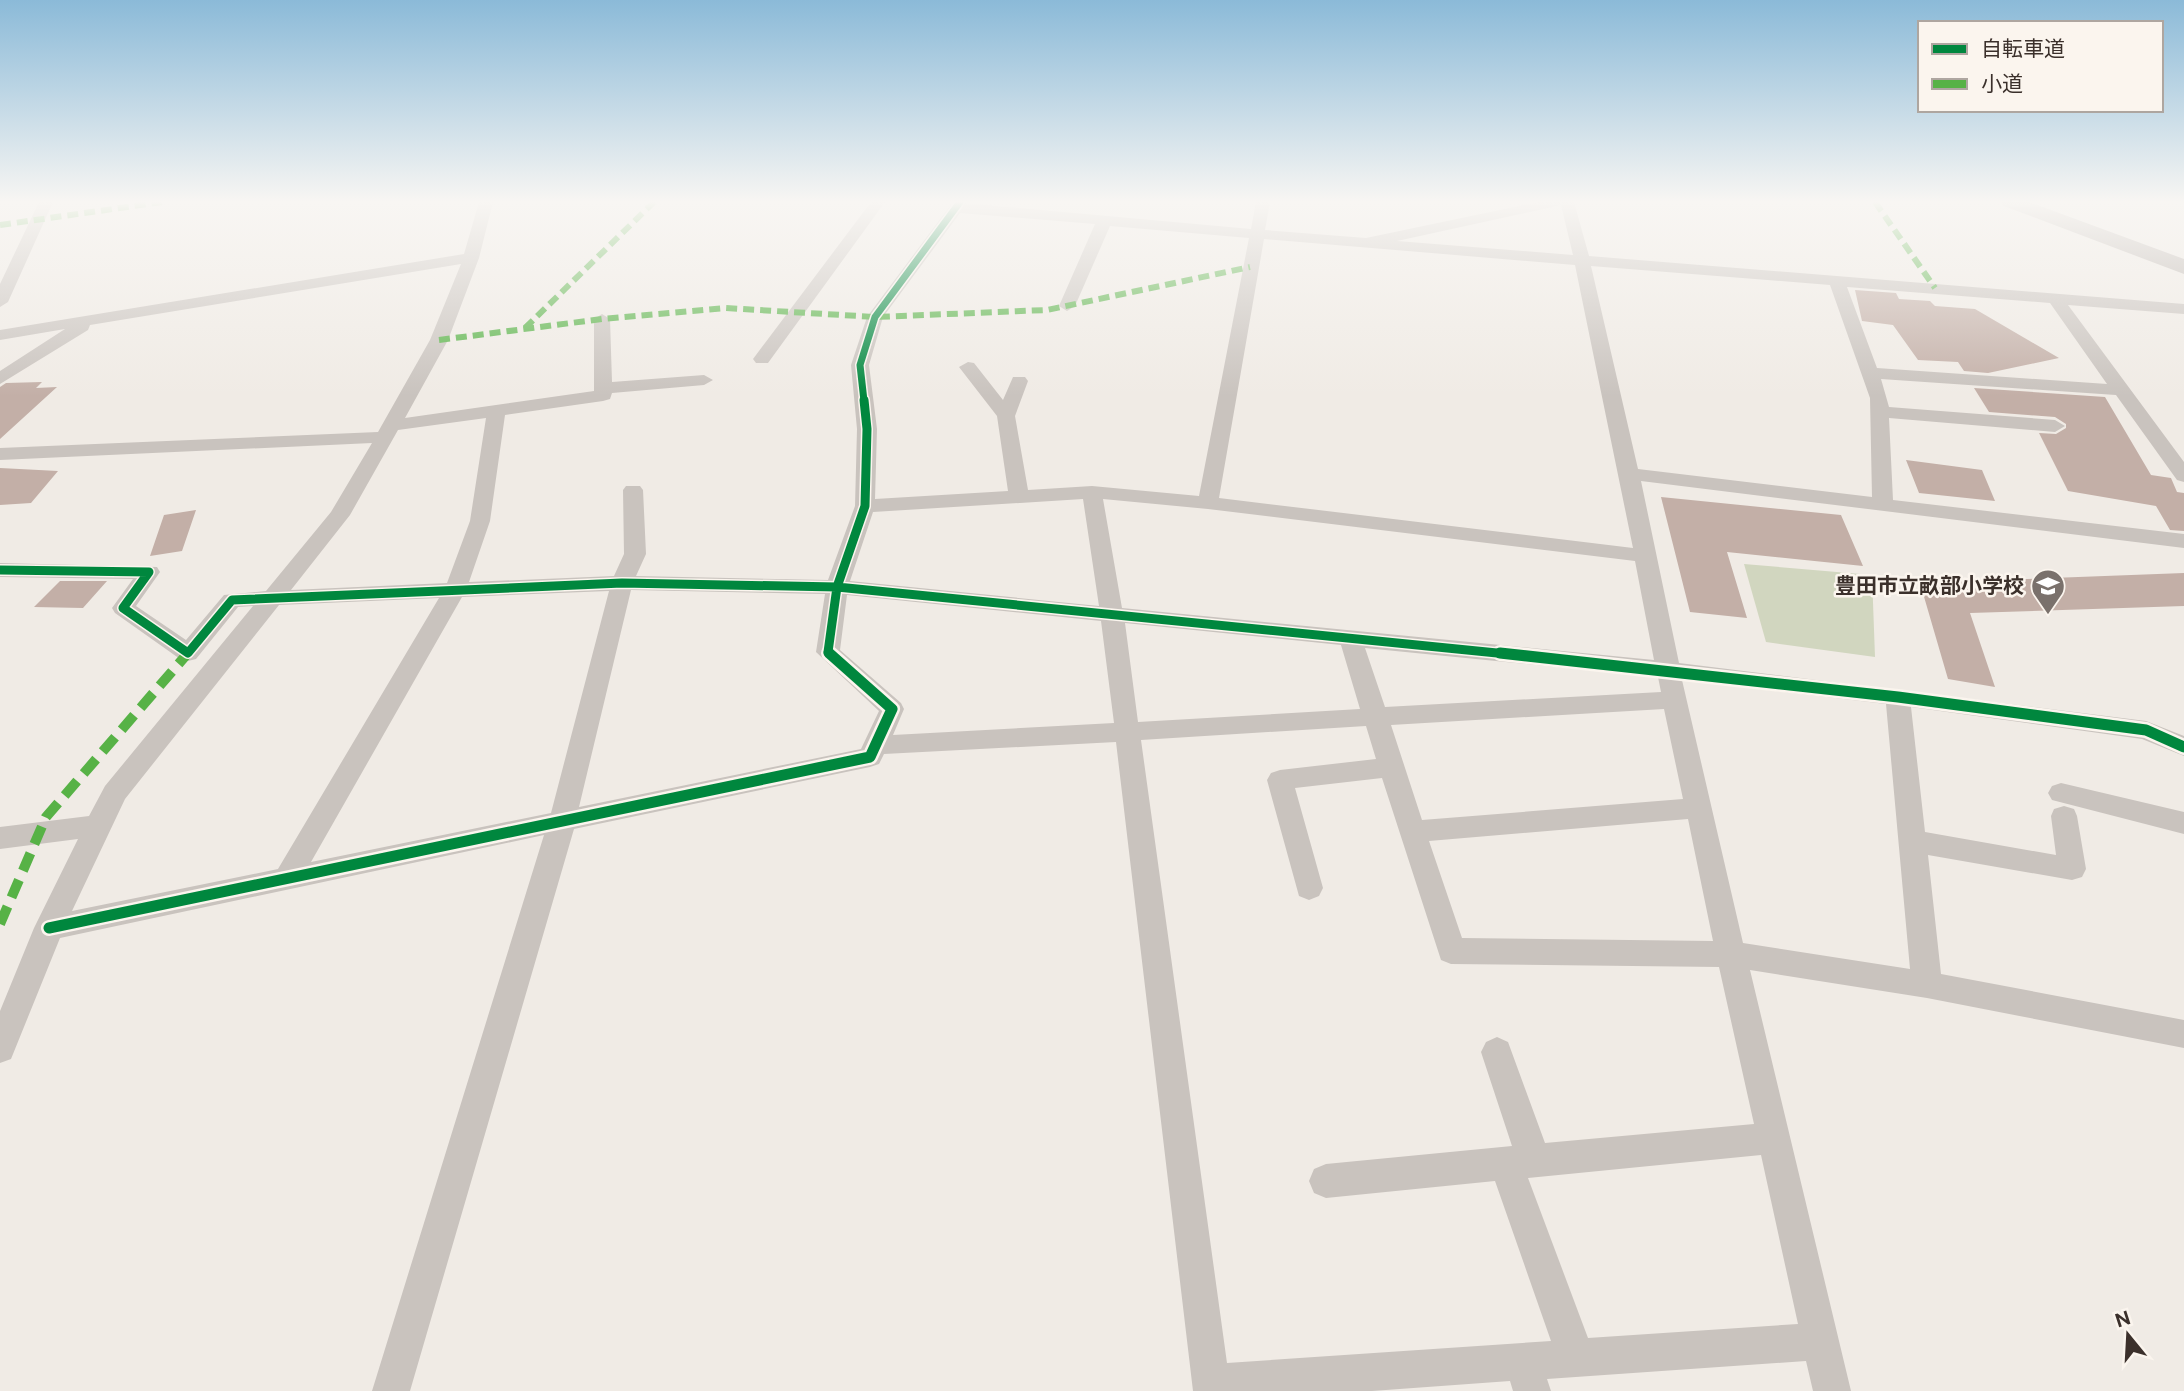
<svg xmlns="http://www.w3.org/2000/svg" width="2184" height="1391" font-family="'Public Sans','Noto Sans JP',sans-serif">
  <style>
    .green { fill: #d1d6bf }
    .building { fill: #c3afa7 }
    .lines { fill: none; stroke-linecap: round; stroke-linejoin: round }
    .street { fill: #c9c3be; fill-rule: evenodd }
    .secondary { fill: #bab3ae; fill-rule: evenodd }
    .quiet-far1 { stroke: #57b246; stroke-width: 6; stroke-dasharray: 11 6; stroke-linecap: butt }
    .quiet { stroke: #57b246; stroke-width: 10; stroke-dasharray: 19 10; stroke-linecap: butt }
    .cycleway-far2-casing { stroke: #fbf5ee; stroke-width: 10 }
    .cycleway-far1-casing { stroke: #fbf5ee; stroke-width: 12 }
    .cycleway-casing { stroke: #fbf5ee; stroke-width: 16 }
    .cycleway-far2 { stroke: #00873e; stroke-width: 7 }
    .cycleway-far1 { stroke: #00873e; stroke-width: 9 }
    .cycleway { stroke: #00873e; stroke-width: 11 }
    .labels { text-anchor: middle; stroke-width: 5; stroke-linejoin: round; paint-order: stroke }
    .poi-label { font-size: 21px; font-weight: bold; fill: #3b302b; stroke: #fbf5ee; text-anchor: end }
  </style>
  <rect width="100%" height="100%" fill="#f0ebe5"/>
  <!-- green -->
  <path class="green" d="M1744,564l128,11 3,82 -109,-15z"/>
  <!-- building -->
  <path class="building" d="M1855,290l41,3 3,6 31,2 5,5 40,3 84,49 -71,15 -24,-2 -6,-9 -40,-2 -25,-35 -31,-4z
    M42,382l-6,6 21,-1 -57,52v-52l6,-4z
    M1974,388l131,9 46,78 20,3 6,14 7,1v38l-14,-1 -14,-24 -88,-15 -29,-58 17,1 10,-6v-4l-11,-7 -66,-5z
    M1906,460l76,10 13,31 -76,-8z
    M0,468l58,3 -27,32 -31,2z
    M1661,497l180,18 22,51 -136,-14 20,66 -57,-6z
    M196,510l-14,41 -32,5 14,-41z
    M2184,573v33l-214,7 25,74 -47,-8 -28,-96z
    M60,581h47l-24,27 -49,-1z"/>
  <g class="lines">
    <!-- street -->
    <path class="street" d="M39,202h14l-45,100 -8,5v-23z
      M479,202h14l-14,56 -31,82 -43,78 189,-27v-72l8,-5 8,5 2,63 92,-7 9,5 -9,5 -92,8 -2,6 -7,2 -98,14 -15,106 -21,61 145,-6 10,-22 -1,-64 3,-4h14l3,4 3,64 -10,22 192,4 27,-74 2,-77 -6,-64 16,-48 86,-115 298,27 5,-27h14l-5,28 101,8 172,-36h36l15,54 595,48v10l-116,-9 116,157v20l-7,-2 -61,-85 -235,-16 8,28 166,13 10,6 -10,6 -166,-14 4,82 291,34v14l-543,-67 38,182 467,58 38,15v20l-42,-17 -231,-32 14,125 131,23 -5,-39 3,-7 10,-3 10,3 3,7 9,53 -4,8 -10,3 -144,-25 13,119 243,46v28l-257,-50 -177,-28 101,421h-38l-7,-30 -259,18 4,12h-38l-3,-10 -138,10h-179l-77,-649 -232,12 -5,10 -9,3 -296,62 -164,562h-38l172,-556 -484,103 -49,121 -11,4v-52l34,-83 44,-89 -78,10v-22l89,-11 16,-30 148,-180 -15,1 -42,52 -8,2 -8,-2 -65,-46 -3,-5 21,-29 -133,-2v-14l157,4 3,5 -24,34 50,34 38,-45 42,-4 65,-79 41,-69 -372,17v-12l378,-16 52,-92 31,-76 -371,61 -2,5 -88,54v-13l65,-42 -65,11v-10l464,-76zM1561,205l12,50 -176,-14 160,-35zM960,213l135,11 -36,82 8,5 8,-5 35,-80 139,12 -50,258 -107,-10 -64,4 -13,-74 13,-35 -3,-4h-12l-10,23 -29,-37 -6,-1 -9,5 38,49 11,75 -133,8 2,-70 -8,-64 14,-48zM1264,239l311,26 58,283 -414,-50zM1591,266l239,19 40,113 2,99 -234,-28zM1847,287l203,16 57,81 -230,-16zM486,418l-16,103 -23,62 -156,7 59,-75 48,-85zM1083,499l16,107 -249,-25 23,-69zM1103,499l105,10 427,52 19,99 -532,-52zM631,590l194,4 -9,58 63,59 -18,38 -282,58zM609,591l-58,222 -240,49 151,-265zM847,595l254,26 13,102 -221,12 11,-26 -3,-6 -61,-53zM439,598l-161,271 -206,42 53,-112 154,-194zM1125,623l216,22 19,64 -222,13zM1365,648l293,29 3,15 -276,15zM1682,680l204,24 24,265 -167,-26zM1664,709l19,90 -261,21 -31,-95zM1366,726l10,33 -96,11 -9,3 -4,7 32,116 10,4 10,-4 4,-8 -28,-100 87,-10 59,182 10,4 268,3 35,157 -209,19 -37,-101 -11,-5 -11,5 -5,10 31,94 -186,18 -12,5 -5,12 5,12 12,5 169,-17 56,160 -324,22 -86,-623zM1688,819l25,122 -251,-3 -33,-97zM1761,1155l37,169 -210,14 -60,-160z
      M871,202h14l-117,161h-12l-3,-4 3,-4z
      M2061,783l123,29v22l-132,-34 -4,-7 4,-7z"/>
    <!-- secondary -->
    <path class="secondary" d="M2001,202h28l155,57v15l-180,-68z"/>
    <!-- quiet-far1 -->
    <path class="quiet-far1" d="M1875,202l60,86
      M0,225l162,-23
      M525,328l129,-126
      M439,340l163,-21 123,-11 150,9 172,-7 203,-43"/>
    <!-- quiet -->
    <path class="quiet" d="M0,924l46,-107 142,-164"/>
    <!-- cycleway-far2 casing -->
    <g class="cycleway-far2-casing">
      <path id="cycleway-far2" d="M864,401l-4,-36 15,-48 85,-115"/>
    </g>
    <!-- cycleway-far1 casing -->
    <g class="cycleway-far1-casing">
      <path id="cycleway-far1" d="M0,570l149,2 -26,36 65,45 44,-53 390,-17 215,4 680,68
        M831,655l-3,-3 9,-65 28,-81 2,-77 -3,-29"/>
    </g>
    <!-- cycleway casing -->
    <g class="cycleway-casing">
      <path id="cycleway" d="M1500,653l398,44 248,33 38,17
        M49,928l821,-171 22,-48 -63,-56"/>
    </g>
    <!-- cycleway-far2 -->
    <use href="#cycleway-far2" class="cycleway-far2"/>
    <!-- cycleway-far1 -->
    <use href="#cycleway-far1" class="cycleway-far1"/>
    <!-- cycleway -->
    <use href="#cycleway" class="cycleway"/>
  </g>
  <!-- sky -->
  <linearGradient id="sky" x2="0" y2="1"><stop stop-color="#8bbad8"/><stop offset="0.51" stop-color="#f8f6f3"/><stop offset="1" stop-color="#f8f6f3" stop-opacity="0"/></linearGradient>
  <rect width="2184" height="396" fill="url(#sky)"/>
  <!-- icons -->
  <defs>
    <g id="school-pin" transform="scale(1.75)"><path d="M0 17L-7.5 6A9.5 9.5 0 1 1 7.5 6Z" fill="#7a716c" stroke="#fbf5ee"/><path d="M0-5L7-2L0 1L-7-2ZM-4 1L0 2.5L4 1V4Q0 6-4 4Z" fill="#fff"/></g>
  </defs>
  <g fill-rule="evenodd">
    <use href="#school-pin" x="2048" y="586"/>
  </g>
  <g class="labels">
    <!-- poi labels -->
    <g class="poi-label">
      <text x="2024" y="593">豊田市立畝部小学校</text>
    </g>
  </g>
  <!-- legend -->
  <rect x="1918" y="21" width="245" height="91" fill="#fbf5ee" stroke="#aea6a0" stroke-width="2"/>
  <rect x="1932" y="44" width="35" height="10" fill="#00873e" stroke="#aea6a0" stroke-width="2"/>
  <text x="1981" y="56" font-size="21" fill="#3b302b">自転車道</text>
  <rect x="1932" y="79" width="35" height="10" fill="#57b246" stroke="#aea6a0" stroke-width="2"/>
  <text x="1981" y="91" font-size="21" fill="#3b302b">小道</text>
  <!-- north arrow -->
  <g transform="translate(2128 1335) rotate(342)" stroke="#fbf5ee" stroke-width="5" paint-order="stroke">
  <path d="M0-5L12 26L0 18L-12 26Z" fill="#3b302b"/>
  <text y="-10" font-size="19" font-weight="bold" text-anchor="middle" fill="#3b302b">N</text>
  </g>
</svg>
